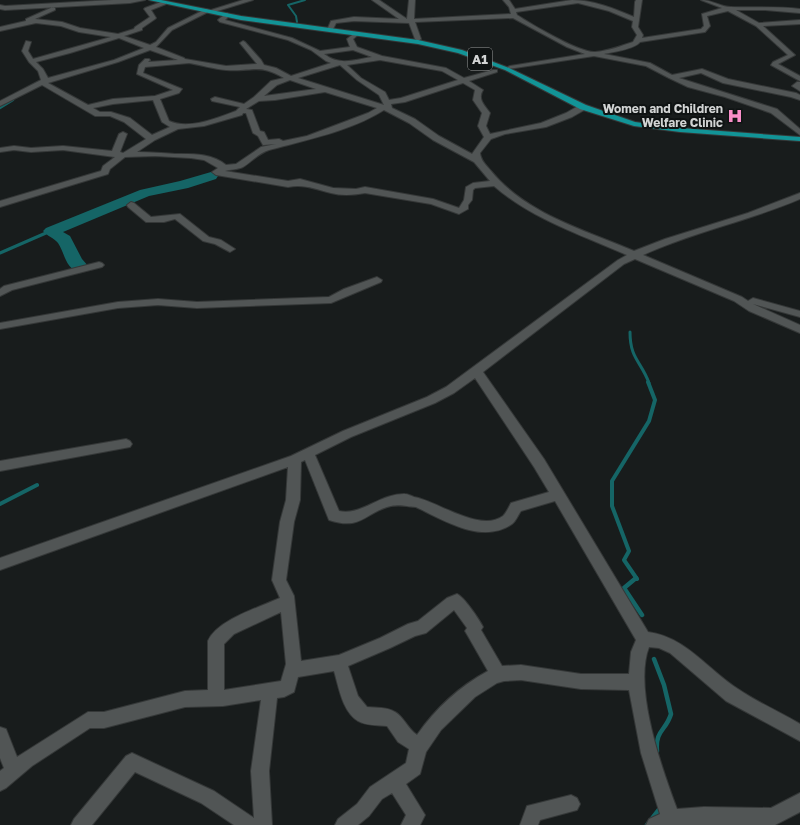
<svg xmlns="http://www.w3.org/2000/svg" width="800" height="825" font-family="'Golos Text',sans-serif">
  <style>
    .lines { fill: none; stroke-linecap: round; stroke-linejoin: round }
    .stream-far4 { stroke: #156566; stroke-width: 2 }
    .stream-far3 { stroke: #156566; stroke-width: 2.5 }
    .stream-far2 { stroke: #156566; stroke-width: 3 }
    .stream-far1 { stroke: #156566; stroke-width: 4 }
    .stream { stroke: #156566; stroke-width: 4.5 }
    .river { fill: #156566; fill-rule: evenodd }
    .minor-casing { stroke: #353838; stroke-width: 2 }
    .highway-casing { stroke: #353838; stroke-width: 2 }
    .minor { fill: #515555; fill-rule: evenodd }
    .highway { fill: #129497; fill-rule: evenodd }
    .labels { text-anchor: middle; stroke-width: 4; stroke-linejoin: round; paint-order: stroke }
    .far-poi-label { font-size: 12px; font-weight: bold; fill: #d2d4d4; stroke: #0f1313; text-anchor: end }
    .shield { fill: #0f1313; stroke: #989a9a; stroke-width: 1 }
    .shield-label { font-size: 13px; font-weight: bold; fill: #d2d4d4 }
  </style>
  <rect width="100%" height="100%" fill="#181c1c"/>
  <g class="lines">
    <!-- stream-far4 -->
    <path class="stream-far4" d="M297,22l-1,-6 -8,-11 17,-5"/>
    <!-- stream-far3 -->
    <path class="stream-far3" d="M0,108l13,-8"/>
    <!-- stream-far2 -->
    <path class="stream-far2" d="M0,253l62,-27
      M630,332c0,27 11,29 19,51"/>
    <!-- stream-far1 -->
    <path class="stream-far1" d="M0,504l37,-19
      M637,579l-13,-19 5,-9 -17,-45v-25l37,-60 6,-21 -7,-18"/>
    <!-- stream -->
    <path class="stream" d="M636,578l-12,10 18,27
      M654,659l10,26 7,29c-5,17 -16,16 -14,37
      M647,825l14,-18"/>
    <!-- river -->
    <path class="river" d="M211,172l5,1 2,3 -2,3 -28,9 -39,8 -86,36 7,4 12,23 7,8 -2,3c-21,6 -21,-15 -29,-27 -4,-5 -11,-7 -15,-12l3,-3 94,-38 40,-9z"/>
    <!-- minor casing -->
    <g class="minor-casing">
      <path id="minor" d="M113,0h32l-15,3 -125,7 -5,-1v-4l5,1z
        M243,0h10l-39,12 -3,-2z
        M372,0h7l28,19 2,-19h6l-1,19 97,-5 -2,-7 -6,-7h6l6,9 57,-9c21,0 43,9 62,17l1,-15 1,-2h6l-4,27 5,8 -1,3 59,-9 3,-3 -2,-12 20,-6 -21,-8c11,0 20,7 30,7 23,1 46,-1 69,2v4l-35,-3h-29l23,13 41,-3v4l-37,2 32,29 -17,9 22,12v5l-29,-16 2,-3 15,-7 -32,-29 -28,-15 -21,5 3,10 -5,6 -65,10c-5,7 -27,10 -36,12l46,9 22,12 30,-6 26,10 68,14 4,2v5l-9,-3 -68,-14 -22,-10 -22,5 98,31 23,20v6l-29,-22 -46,-16 -37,-10 -19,-9 -23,-12 -52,-10 -86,13v-2l2,-1 75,-12 -18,-7 -54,-29 -98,4 6,17 -3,2 -3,-2 -6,-16 -55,-2 -18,2 -3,6 -5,-1 3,-7 23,-4 45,2zM578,3l31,8 24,10 -1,6 5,8 -4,7c-12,4 -25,9 -38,10 -16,1 -64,-28 -78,-37l-1,-3z
        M164,1l2,1v2l-15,6 5,8 -1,1 -13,9v2l-18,6 26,9 6,-3 12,-14 38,-19 2,1v2l-36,18 -16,17 28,11 1,1 41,7 31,-2 -17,-21 3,-2 2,1 16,18 3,5 12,3 15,8 40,-13 -5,-2 -15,-11 -23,-10 -68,-18 -2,-2 1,-1 8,-6 3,2 -5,5 67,18 28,13 30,-4 -3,-8 9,-7 3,2 -6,5 4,8 25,9 64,12 18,10 29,-8h4v2l-28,9 14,9c-6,9 2,16 7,23l-4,13 4,8 51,-11 25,-10 14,-8h6v4l-14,8 -26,10 -41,7 -14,5 -11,14c1,8 6,12 11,18 35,43 94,59 143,80l31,-12 83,-26 52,-20v6c-51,22 -107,33 -157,56l99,42 6,4 5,-3 47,13v6l-47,-13 47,21v8l-51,-22 -15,-10 -99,-42 -11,5 -141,108 61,87 104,173c38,5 60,38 90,57 19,13 42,23 62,35v17l-74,-40 -56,-48 -11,-5 -10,-1c-16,41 13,122 28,162l27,-2 67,1 29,-15v19l-25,13h-129l3,-6 11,-5 -19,-61 -12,-63 -48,-1 -60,-9 -17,1 -7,2 -22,14 -34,33 -15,22 -6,22 -14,10 19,31 -5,10h-19l5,-10 -14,-22 -10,6 -13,17 -11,9h-23l3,-6 19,-15 13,-17 36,-24 3,-14 -11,-7 -11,-16c-9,-1 -21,0 -29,-5 -16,-10 -19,-34 -24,-50l-36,6 -4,15 -10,5 -7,1 -8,73 3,54h-38l-33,-22 -66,-31 -43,53h-21l3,-6 52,-63 6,-3 82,38 40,27 -3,-47 10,-71 -38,6 -38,1 -81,21h-14l-58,38 -26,22 -6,3v-20l4,-3 -4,-10v-31l6,2 11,28 71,-45h16l81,-21 23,-1v-49c9,-21 52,-34 72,-43l-8,-18 8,-58 6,-22 2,-33 -288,103v-12l291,-102 52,-25 84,-34 19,-10 172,-127 9,-5c-46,-20 -95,-36 -133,-69l-19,2 -2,2 -1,10 -4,5v4l-9,5 -28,-10 -66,-11c-11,2 -23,3 -34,0 -17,-4 -26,-9 -43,-6l-72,-12 -4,-3 6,-4 -14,-8 -13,-2 -36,-2 -30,1 -15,12 -2,5 -108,33v-6l101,-30 2,-5 12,-9 -52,-7 -32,2 -17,-2 -14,2v-4l14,-2 17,2 32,-2 49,5 7,-17 4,-2 4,2 -7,18 3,1 23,-14 -22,-17 -14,-6h-15l-53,-31 -42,21v-5l41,-21 -3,-9 -9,-9 -7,-11 4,-10 5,1 -3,9 5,8 78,-22 -32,-5 -18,-6 -25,-3 -36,8v-4l26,-6v-2l27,-12 2,1v2l-20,9 27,3 18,6 38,6 16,-5 1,-2 15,-10 -6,-8 1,-1zM119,38l25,10 -30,12 -66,18 -5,-9 -7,-7 34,-9zM150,50l28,10 -30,2 2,-2 -1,-1h-4l-6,6 -2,9 36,16 -18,6 -42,3 -25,6 -40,-22 70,-21zM353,50l19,7c-18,3 -32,9 -48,-3zM380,60l62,11 16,9 -57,18 -12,2 -4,-8 -24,-14 -14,-13zM189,63c12,2 25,6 37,7 27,2 32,-7 58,8l-13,3 -17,16 -10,7 -29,-7 -4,2 1,2 28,6 -4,4c-19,7 -47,19 -67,10l-9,-22 19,-6 3,-4 -39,-16 2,-6zM340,65l17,15 22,15 5,10 -86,-27zM290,80l26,9 -52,7 13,-11zM463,83l12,7 -2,10 9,13 -4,13 6,11 -12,17 -33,-18 -24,-17 -23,-11 -1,-4 14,-2zM325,92l52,16 -9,5 -61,23 -24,5 -4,-2 -11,1 -4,-8 -4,-1 -8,-21 -6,-1 13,-8 16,-1zM153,100l9,22 8,5 -18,8 -22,-17 -19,-6h-11l-7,-4 20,-4zM384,110l25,13 24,17 41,22 16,19 -17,2 -7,4 -2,13 -5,8 -26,-9 -68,-12 -9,2 -23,-1 -33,-9 -12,2 -63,-10c5,-2 12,-1 18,-4 8,-5 16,-14 26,-17 37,-10 82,-19 115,-40zM243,113h3l7,20 5,3 5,9 13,-1 -15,3 -25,17 -10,1c-15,-12 -33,-11 -51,-11 -13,-1 -25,-2 -38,-2l18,-12 23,-11 26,-3 38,-11zM475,378l59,89 15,25 -38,11c-2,4 -5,10 -8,13 -23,17 -66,-15 -89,-19 -3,-1 -6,-3 -9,-3 -25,-1 -43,22 -66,17l-24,-56 36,-18 84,-34 19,-10zM305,460l24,60c33,11 36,-8 62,-14 12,-2 15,1 25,1 27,13 67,38 96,17 4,-3 6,-9 9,-13l34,-10 81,139 -5,12 -2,22h-48l-60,-9 -19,1 -21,-36 2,-3c-4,-8 -19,-30 -26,-33l-10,4 -29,23 -10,3 -28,14 -41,17 -38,6 -7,-65 -8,-16 8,-58 6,-22 1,-38zM454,610l13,18 -2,3 3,5 20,35c-28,15 -53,38 -71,64 -9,-6 -14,-19 -22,-23 -7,-5 -19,-4 -28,-5l-9,-11 -10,-30 42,-18 25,-12 11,-3zM281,612l5,52 -5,17 -57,9v-46l10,-10z
        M797,82h3v9l-8,-5z
        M131,202l3,1 17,14 29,-3 29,23 12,3 14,9 -5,3 -15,-8 -12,-3 -28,-22 -11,3h-18l-18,-15 -1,-2z
        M99,262l3,1 2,2 -2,2 -90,23 -12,6v-7l4,-3z
        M377,277l5,3 -1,2 -50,21 -134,5 -39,-3 -40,3 -118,21v-6l118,-21 40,-3 39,3 132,-5 15,-8z
        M126,439l4,2 2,3 -2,3 -130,24v-10z
        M571,795l6,3 3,6 -3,6 -37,10 -2,5h-18l7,-19z"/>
    </g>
    <!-- highway casing -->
    <g class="highway-casing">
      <path id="highway" d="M149,0h12l80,16 177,24 44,10 47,18 77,37 49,17 45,6 120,9v4l-120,-9 -46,-6 -54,-17 -75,-39 -47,-17 -40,-9 -177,-24z"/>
    </g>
    <!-- minor -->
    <use href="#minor" class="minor"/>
    <!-- highway -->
    <use href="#highway" class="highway"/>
  </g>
  <!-- icons -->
  <defs>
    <g id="hospital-bare" transform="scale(1.2)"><path d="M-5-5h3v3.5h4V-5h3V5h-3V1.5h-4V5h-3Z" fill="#f98fc9" stroke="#0f1313" stroke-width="2.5" paint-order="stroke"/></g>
  </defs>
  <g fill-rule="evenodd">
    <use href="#hospital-bare" x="735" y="116"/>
  </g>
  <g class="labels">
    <!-- far-poi labels -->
    <g class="far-poi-label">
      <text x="723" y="113">Women and Children<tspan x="723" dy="14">Welfare Clinic</tspan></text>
    </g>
    <!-- shield labels -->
    <rect class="shield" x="468" y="48" width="24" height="22" rx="3"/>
    <g class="shield-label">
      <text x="480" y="64">A1</text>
    </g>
  </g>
</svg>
